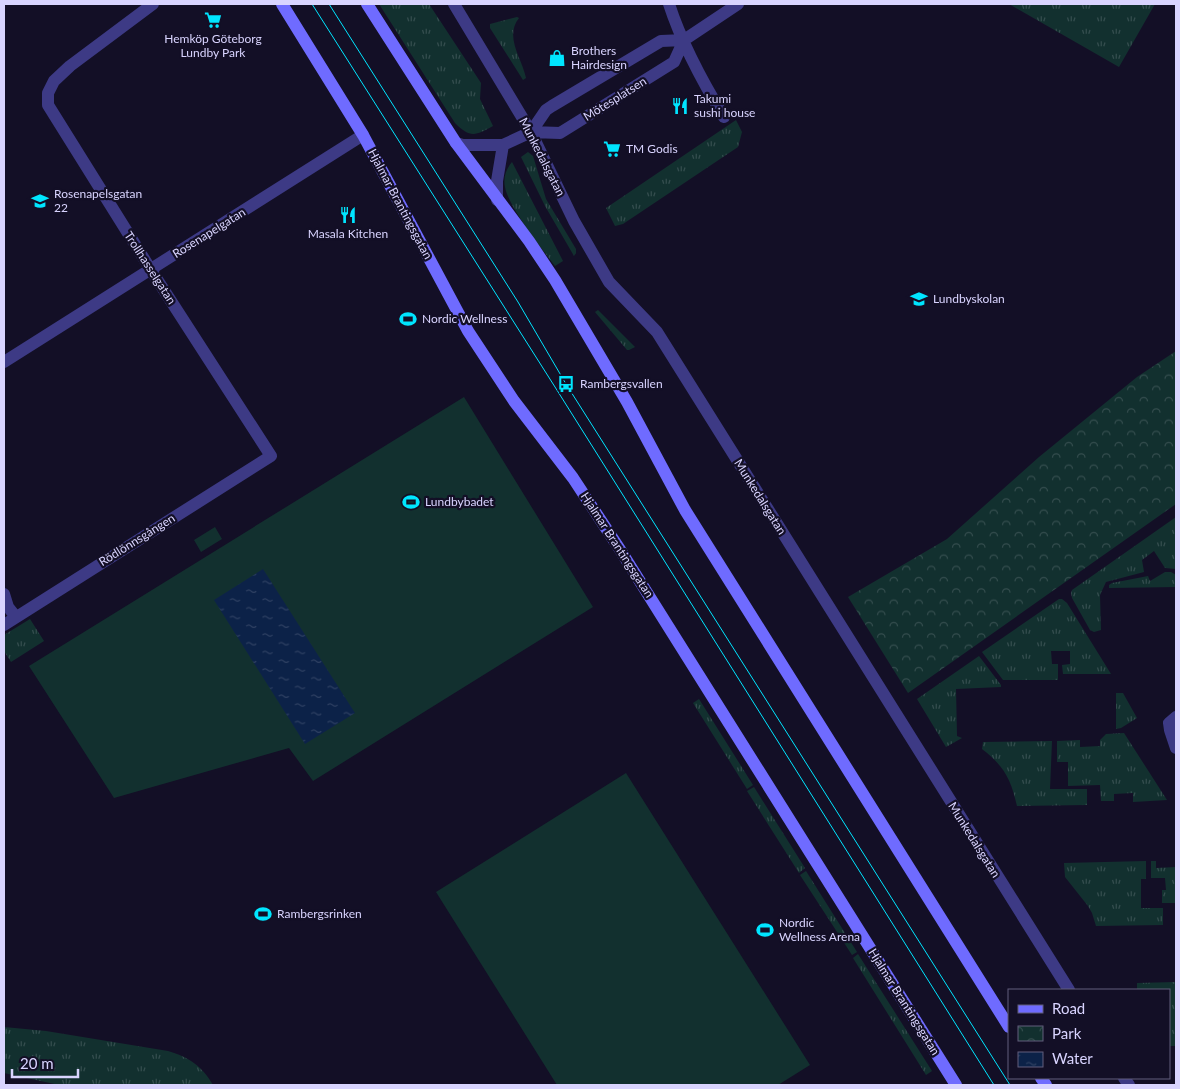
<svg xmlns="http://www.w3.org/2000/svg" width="1180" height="1089" font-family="Lato,sans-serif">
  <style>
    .grass { fill: url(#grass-tufts) }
    .park { fill: url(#park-crowns) }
    .pitch { fill: #12302f }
    .water { fill: url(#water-ripples) }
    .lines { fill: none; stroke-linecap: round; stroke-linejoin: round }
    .street { stroke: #3d3a85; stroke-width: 12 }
    .secondary { stroke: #6f6bff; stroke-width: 12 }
    .tram { stroke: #00e5ff; stroke-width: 1 }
    .labels { text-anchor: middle; stroke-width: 4.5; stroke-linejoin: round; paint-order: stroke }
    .poi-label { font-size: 12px; fill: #d9d4ff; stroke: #130f26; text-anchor: start }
    .street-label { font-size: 12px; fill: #d9d4ff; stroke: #130f26 }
  </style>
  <defs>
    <pattern id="grass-tufts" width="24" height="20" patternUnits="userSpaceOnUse" patternTransform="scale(1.25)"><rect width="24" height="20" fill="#12302f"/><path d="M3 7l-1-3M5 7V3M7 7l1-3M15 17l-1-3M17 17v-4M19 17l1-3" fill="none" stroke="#344d4e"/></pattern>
    <pattern id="park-crowns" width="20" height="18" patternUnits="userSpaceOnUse" patternTransform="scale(1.25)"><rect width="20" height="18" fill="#12302f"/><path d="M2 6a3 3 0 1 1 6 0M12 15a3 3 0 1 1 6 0" fill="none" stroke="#344d4e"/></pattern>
    <pattern id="water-ripples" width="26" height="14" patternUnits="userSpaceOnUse" patternTransform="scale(1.25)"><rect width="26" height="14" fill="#0c2248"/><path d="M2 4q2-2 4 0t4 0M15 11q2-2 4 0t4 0" fill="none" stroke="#2f4163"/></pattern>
  </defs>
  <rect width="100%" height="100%" fill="#130f26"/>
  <!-- grass -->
  <path class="grass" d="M379,4h50l52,79 -1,16 13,27c-18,10 -23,12 -38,-3z
    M1009,4h146l-36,63z
    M517,17l2,1c-15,19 3,40 7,60l-3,2 -33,-52v-4z
    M736,120l6,12 -4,15 -115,77 -8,2 -9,-18z
    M528,152l5,4 13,43 30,50v4l-2,3 -29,-50 -24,-49z
    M512,162l51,99 -8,5c-13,-17 -47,-60 -50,-79 -2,-9 1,-18 7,-25z
    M598,310l37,37 -6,3h-2l-32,-38z
    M1176,517v52l-11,-1 -11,-17 -12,9 2,12 -38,10 -6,13 1,35 -7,2 -4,-2 -18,-32 -1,-5 1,-3z
    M1165,572h6l5,3v12l-67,1v-3l3,-2 36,-7 2,5z
    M1059,599h3l5,4 44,71h-48l-1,-9 8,-1v-13h-19l1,13h6v16h-55l-21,-28z
    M30,619l14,22 -33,21 -7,-11v-16z
    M979,656l22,29v2l-45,2 1,47 5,2 -16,9 -29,-48z
    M1116,693h7l14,25 -16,10 -5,1z
    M699,699l54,86 -6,4 -54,-86z
    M1124,733l43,67 -34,2v-9l-19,1v7h-13l-1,-16 -32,1v-24h-11v-21l23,-1v7l20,-1v-6l6,-6z
    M1052,741l-2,48h37v16l-70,1c-6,-27 -13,-40 -35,-57l1,-7z
    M754,787l51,81 -6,5 -52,-82z
    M1146,861v18h-5v29h22v17l-67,1 -4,-13 -4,-7 -23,-29 -1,-14z
    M1151,861h5v7l20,-1v53l-1,-17h-13v-13h4l-1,-12h-14z
    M806,871l51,81 -5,3 -52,-80z
    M858,954l74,117 -6,4 -73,-117z
    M1176,982v64h-7v-56h-32v-7z
    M4,1027l42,4 122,20c21,6 34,15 45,34h-154l-55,-12z"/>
  <!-- park -->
  <path class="park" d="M1176,351v153l-268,189 -60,-96 99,-58 92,-82 98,-80z"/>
  <!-- pitch -->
  <path class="pitch" d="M464,397l129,210 -280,174 -24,-33 -175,50 -85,-132z
    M215,527l7,12 -21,13 -7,-12z
    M626,773l184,292 -32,20h-221l-121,-193z"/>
  <!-- water -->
  <path class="water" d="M263,569l92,144 -50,31 -91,-144z"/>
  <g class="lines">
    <!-- street -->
    <path class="street" d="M454,4l77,128 43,89 35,61 48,50 412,658
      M669,4c13,40 33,77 55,113
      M684,40l54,-36
      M531,132l15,-22 6,-4 109,-65 23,-1
      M456,143l7,2h40l28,-13 29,1 114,-71 10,-22
      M497,200v-19l6,-36
      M4,362l359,-227
      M4,594l4,13 8,10
      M4,625l267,-169 -120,-186 -103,-165v-12l6,-12 16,-15 83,-62
      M1176,717l-7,6 1,7 6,18
      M1124,1078l5,7"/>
    <!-- secondary -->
    <path class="secondary" d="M282,4l81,131 105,196 46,70 59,77 46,70 337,537
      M367,4l89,139 73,98 26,39 72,122 58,108 324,517
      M1041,1078l5,7"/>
    <!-- tram -->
    <path class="tram" d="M312,4l243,383 439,698
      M329,4l189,298 48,82 444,701"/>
  </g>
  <!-- icons -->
  <defs>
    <g id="supermarket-bare" transform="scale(1.35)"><path d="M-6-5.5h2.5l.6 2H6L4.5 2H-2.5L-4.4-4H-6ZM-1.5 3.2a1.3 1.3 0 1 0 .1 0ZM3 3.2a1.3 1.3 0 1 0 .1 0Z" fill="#00e5ff" stroke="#130f26" stroke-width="2.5" paint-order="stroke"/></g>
    <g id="shop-bare" transform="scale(1.35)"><path d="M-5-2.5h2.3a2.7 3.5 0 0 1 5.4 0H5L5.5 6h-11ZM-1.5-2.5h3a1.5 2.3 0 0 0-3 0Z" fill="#00e5ff" stroke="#130f26" stroke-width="2.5" paint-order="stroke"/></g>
    <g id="restaurant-bare" transform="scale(1.35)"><path d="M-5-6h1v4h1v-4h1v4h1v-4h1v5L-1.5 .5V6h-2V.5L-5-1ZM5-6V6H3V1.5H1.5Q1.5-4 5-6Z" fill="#00e5ff" stroke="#130f26" stroke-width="2.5" paint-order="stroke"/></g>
    <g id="school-bare" transform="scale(1.35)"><path d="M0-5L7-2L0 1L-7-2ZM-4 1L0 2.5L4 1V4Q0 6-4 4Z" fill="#00e5ff" stroke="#130f26" stroke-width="2.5" paint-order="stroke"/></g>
    <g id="stadium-bare" transform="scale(1.35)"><path d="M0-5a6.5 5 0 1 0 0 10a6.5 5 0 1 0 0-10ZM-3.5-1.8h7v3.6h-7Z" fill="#00e5ff" stroke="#130f26" stroke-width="2.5" paint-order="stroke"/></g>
    <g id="bus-bare" transform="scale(1.35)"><path d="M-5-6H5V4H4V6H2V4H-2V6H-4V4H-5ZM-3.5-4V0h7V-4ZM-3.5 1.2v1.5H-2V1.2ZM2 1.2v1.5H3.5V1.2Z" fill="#00e5ff" stroke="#130f26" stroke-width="2.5" paint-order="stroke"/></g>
  </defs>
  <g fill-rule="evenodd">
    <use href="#supermarket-bare" x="213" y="20"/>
    <use href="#shop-bare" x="557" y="58"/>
    <use href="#restaurant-bare" x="680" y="106"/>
    <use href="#supermarket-bare" x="612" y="149"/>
    <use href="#school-bare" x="40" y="201"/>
    <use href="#restaurant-bare" x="348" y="215"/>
    <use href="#school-bare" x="919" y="299"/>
    <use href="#stadium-bare" x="408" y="319"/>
    <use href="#bus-bare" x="566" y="384"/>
    <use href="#stadium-bare" x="411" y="502"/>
    <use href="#stadium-bare" x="263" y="914"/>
    <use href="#stadium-bare" x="765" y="930"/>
  </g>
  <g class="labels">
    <!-- poi labels -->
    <g class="poi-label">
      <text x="213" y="43" text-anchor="middle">Hemköp Göteborg<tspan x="213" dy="14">Lundby Park</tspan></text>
      <text x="571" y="55">Brothers<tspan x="571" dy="14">Hairdesign</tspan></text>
      <text x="694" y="103">Takumi<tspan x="694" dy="14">sushi house</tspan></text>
      <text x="626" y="153">TM Godis</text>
      <text x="54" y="198">Rosenapelsgatan<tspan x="54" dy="14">22</tspan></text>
      <text x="348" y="238" text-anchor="middle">Masala Kitchen</text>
      <text x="933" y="303">Lundbyskolan</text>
      <text x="422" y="323">Nordic Wellness</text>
      <text x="580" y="388">Rambergsvallen</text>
      <text x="425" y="506">Lundbybadet</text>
      <text x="277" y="918">Rambergsrinken</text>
      <text x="779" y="927">Nordic<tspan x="779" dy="14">Wellness Arena</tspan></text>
    </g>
    <!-- street labels -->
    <g class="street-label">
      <text transform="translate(615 99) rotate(-32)" y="4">Mötesplatsen</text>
      <text transform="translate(542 157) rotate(63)" y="4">Munkedalsgatan</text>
      <text transform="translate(400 204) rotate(62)" y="4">Hjalmar Brantingsgatan</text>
      <text transform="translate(209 233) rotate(-32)" y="4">Rosenapelgatan</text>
      <text transform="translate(150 268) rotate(57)" y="4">Trollhasselgatan</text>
      <text transform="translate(760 497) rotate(58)" y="4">Munkedalsgatan</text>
      <text transform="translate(137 540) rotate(-32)" y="4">Rödlönnsgången</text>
      <text transform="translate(617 545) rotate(57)" y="4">Hjalmar Brantingsgatan</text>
      <text transform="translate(974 840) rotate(58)" y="4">Munkedalsgatan</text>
      <text transform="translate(904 1002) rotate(58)" y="4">Hjalmar Brantingsgatan</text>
    </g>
  </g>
  <!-- border -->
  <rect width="1180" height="1089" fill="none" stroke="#d9d4ff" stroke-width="10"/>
  <!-- legend -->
  <rect x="1008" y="989" width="162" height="90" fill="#130f26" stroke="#625e7d"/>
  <rect x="1018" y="1005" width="25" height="8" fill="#6f6bff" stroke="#625e7d"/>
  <text x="1052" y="1014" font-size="15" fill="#d9d4ff">Road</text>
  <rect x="1018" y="1026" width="25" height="15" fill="url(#park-crowns)" stroke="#625e7d"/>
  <text x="1052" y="1039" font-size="15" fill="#d9d4ff">Park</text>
  <rect x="1018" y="1052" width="25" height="15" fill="url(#water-ripples)" stroke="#625e7d"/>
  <text x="1052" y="1064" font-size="15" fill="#d9d4ff">Water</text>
  <!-- scale -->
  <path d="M12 1069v8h66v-8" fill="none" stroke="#d9d4ff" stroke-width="2.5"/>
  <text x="20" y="1069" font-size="15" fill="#d9d4ff" stroke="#130f26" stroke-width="4" paint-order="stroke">20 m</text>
</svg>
